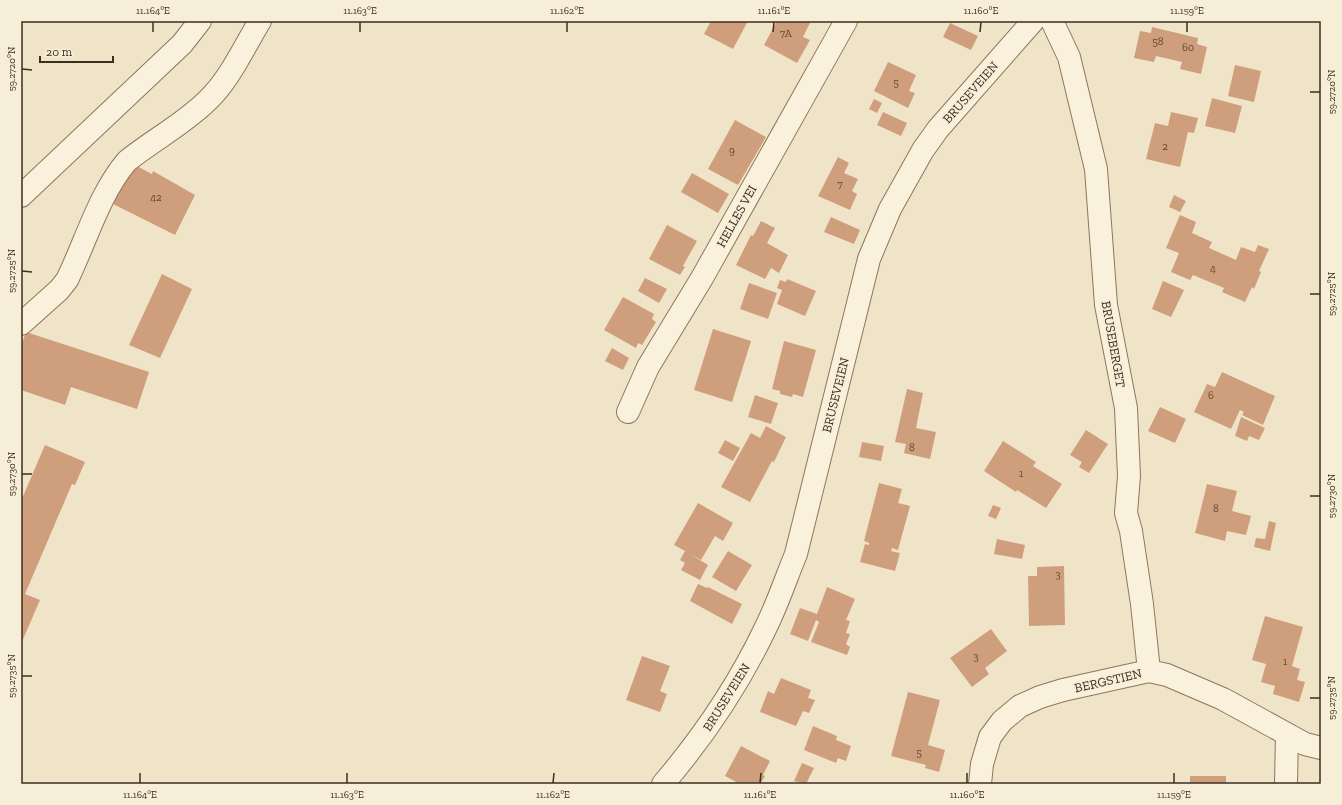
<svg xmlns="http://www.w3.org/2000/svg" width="1342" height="805" font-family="'Zilla Slab',serif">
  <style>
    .building { fill: #cf9f7d }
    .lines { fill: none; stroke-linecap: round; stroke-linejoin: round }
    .minor-casing { stroke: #8d765c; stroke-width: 24 }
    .minor { stroke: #faf1dc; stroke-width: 22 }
    .ticks { fill: none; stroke: #3d2e20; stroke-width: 1.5 }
    .labels { text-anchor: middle; stroke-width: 4; stroke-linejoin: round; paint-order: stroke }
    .number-label { font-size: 11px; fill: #624a37 }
    .street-label { font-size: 13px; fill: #3d2e20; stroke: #f7eed8 }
    .neatline { fill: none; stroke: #3d2e20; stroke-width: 1.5 }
    .ticks-label { font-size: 10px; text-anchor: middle; fill: #3d2e20 }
  </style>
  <rect width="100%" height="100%" fill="#f0e4c8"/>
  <!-- building -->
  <path class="building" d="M711,21h37l-15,28 -29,-15z
    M777,21h34l-8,16 7,3 -13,23 -33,-18z
    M950,23l28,13 -7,14 -28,-13z
    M1152,27l46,11 -1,6 10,3 -6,27 -21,-5 2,-7 -26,-6 -2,6 -20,-4 6,-27 11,2z
    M888,62l28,13 -7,16 6,2 -7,15 -34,-17z
    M1235,65l26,6 -7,31 -26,-6z
    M1212,98l30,8 -7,27 -30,-7z
    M874,99l8,4 -5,10 -8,-4z
    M883,112l24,11 -6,13 -24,-11z
    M1171,112l27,6 -4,15 -6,-1 -8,35 -34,-8 9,-36 13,3z
    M735,120l31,17 -28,48 -30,-16z
    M838,157l11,6 -5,10 14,6 -6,12 5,3 -7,16 -32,-14z
    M133,164l19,10 1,-3 42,24 -20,40 -62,-31z
    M692,173l37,21 -11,19 -37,-21z
    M1174,195l12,6 -6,11 -11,-5z
    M1180,215l16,7 -4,11 20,9 -3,6 27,12 5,-13 14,5 3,-7 11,4 -10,22 2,1 -7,17 -2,-2 -7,15 -23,-10 2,-4 -31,-13 -3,5 -19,-8 8,-19 -13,-5z
    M831,217l29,13 -6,14 -30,-12z
    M761,221l14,7 -8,15 21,12 -9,18 -8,-5 -6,11 -29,-14 15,-30 2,1z
    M667,225l30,16 -14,25 2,1 -5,8 -31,-16z
    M162,274l30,15 -32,69 -31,-13z
    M645,278l22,11 -8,14 -21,-12z
    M787,279l29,12 -11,25 -28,-12 5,-14 -5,-2 3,-8 6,2z
    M1163,281l21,9 -13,27 -19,-8z
    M749,283l28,10 -9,26 -28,-10z
    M623,297l31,17 -2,5 4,3 -14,23 -4,-2 -2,5 -32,-18z
    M713,329l38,12 -19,61 -38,-12z
    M26,332l123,40 -12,37 -66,-22 -6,18 -44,-15v-44z
    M784,341l32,9 -13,47 -10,-3 -1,3 -12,-3v-3l-8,-2z
    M612,348l17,10 -6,12 -18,-9z
    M1222,372l53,24 -12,29 -21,-10 2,-3 -4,-2 -9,19 -37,-17 13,-28 8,3z
    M907,389l16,4 -7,35 20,4 -6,27 -26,-6 2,-9 -11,-2z
    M755,395l23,8 -7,21 -23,-7z
    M1160,407l26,12 -11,24 -27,-12z
    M1241,417l24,11 -6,12 -10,-4 -2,5 -12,-5z
    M766,426l20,11 -12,25 -2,-1 -22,41 -29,-15 30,-54 9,5z
    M1086,430l22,14 -19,29 -10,-6 3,-5 -12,-7z
    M725,440l15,8 -7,13 -15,-8z
    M1003,441l33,21 -3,4 29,18 -16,24 -29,-18 -1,2 -32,-21z
    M862,442l22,4 -3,15 -22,-4z
    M45,445l40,17 -10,23 -3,-1 -47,110 15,6 -19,44v-143z
    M879,483l23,6 -4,14 12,3 -12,44 -6,-2 -1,3 9,2 -5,18 -35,-9 5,-18 4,1v-2l-5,-2z
    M1207,484l30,7 -5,20 19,5 -5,19 -19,-4 -2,10 -30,-8z
    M698,503l35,20 -10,18 -8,-5 -14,24 -11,-6 18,11 -8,15 -19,-10 4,-7 -5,-3 5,-9 -11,-6z
    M993,505l8,3 -5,11 -8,-3z
    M1269,521l7,2 -6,28 -16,-4 2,-9 9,1z
    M997,539l28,6 -3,14 -28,-5z
    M728,551l24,14 -16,26 -24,-14z
    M1064,566l1,59 -36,1 -1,-50h9v-9z
    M698,584l9,4 1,-1 34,17 -10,20 -42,-23z
    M827,587l28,12 -9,21 4,1 -4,12 4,1 -4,10 4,3 -3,8 -36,-13 8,-20 -3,-2 -8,21 -18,-7 10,-26 17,6z
    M1265,616l38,11 -11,39 8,3 -3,11 8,2 -6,20 -26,-8 2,-8 -14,-4 5,-18 -14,-4z
    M991,629l16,22 -22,17 4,6 -17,13 -22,-29z
    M642,656l28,10 -10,25 7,3 -7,18 -34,-12z
    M781,678l30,12 -3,8 7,2 -6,13 -6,-2 -7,15 -36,-14 8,-21 6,3z
    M908,692l32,8 -12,45 17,5 -6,22 -14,-4 1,-3 -35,-9z
    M813,726l24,10 -1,4 15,6 -5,15 -8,-3 -2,5 -32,-13z
    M741,746l29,15 -7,14 2,1 -4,7 -21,1 -15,-8z
    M802,763l12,5 -8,16 -12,-3z
    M1190,776h36v8h-36z"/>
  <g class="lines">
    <!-- minor casing -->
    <g class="minor-casing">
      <path id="minor" d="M1052,21l17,36 27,112 10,136 20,103 3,68 -3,37 5,18 11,73 7,67
        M21,196l161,-152 18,-23
        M21,324l38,-34 8,-10c19,-39 32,-86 60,-119 26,-21 57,-37 81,-61 22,-21 36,-53 52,-79
        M628,412l20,-45 54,-89 144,-257
        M663,784c41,-48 76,-100 103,-157 12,-24 20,-49 30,-73l73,-295 21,-50 33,-59 15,-21 95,-108
        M980,784l2,-20 8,-27 12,-16 18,-15 20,-9 23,-7 86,-19 18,4 56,24 82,45 16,4
        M1286,784l1,-50"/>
    </g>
    <!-- minor -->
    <use href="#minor" class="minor"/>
  </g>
  <!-- ticks -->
  <path class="ticks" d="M153,32v-10M360,32v-10M567,32v-10M773,32l1,-10M980,32l1,-10M1187,32v-10M22,69l10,1M1310,92h10M22,271l10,1M1310,294h10M22,474h10M1310,496h10M22,676h10M1310,698h10M140,783v-10M347,783v-10M553,783l1,-10M760,783l1,-10M967,783v-10M1174,783v-10"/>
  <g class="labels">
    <!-- number labels -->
    <g class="number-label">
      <text x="786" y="37">7A</text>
      <text x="1158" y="45">58</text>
      <text x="1188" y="51">60</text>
      <text x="896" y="86">5</text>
      <text x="1165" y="150">2</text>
      <text x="732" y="154">9</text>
      <text x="840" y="188">7</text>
      <text x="156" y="201">42</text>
      <text x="1213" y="272">4</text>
      <text x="1211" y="399">6</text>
      <text x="912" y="451">8</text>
      <text x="1021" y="477">1</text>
      <text x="1216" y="512">8</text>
      <text x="1058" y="578">3</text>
      <text x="976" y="660">3</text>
      <text x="1285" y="665">1</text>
      <text x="919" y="756">5</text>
    </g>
    <!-- street labels -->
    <g class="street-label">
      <text transform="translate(970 92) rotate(-49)" y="5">BRUSEVEIEN</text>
      <text transform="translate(736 216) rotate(-61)" y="5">HELLES VEI</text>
      <text transform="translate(1114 344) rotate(80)" y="5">BRUSEBERGET</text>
      <text transform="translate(835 395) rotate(-76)" y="5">BRUSEVEIEN</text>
      <text transform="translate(1108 680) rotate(-13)" y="5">BERGSTIEN</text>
      <text transform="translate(726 697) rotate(-58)" y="5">BRUSEVEIEN</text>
    </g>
  </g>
  <!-- border -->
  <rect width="1342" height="805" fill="none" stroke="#f7eed8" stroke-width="44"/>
  <!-- scale -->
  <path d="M40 56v6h73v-6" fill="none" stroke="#3d2e20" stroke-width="2"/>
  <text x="46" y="56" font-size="12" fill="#3d2e20" stroke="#f7eed8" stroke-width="3" paint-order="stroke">20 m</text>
  <rect x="22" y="22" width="1298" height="761" class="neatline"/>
  <g class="ticks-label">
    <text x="153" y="14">11.164°E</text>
    <text x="360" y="14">11.163°E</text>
    <text x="567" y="14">11.162°E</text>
    <text x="774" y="14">11.161°E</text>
    <text x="981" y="14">11.160°E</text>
    <text x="1187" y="14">11.159°E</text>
    <text transform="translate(11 69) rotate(-90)" y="4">59.2720°N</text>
    <text transform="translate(1331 92) rotate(-90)" y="4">59.2720°N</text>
    <text transform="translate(11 271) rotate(-90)" y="4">59.2725°N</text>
    <text transform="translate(1331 294) rotate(-90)" y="4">59.2725°N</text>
    <text transform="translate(11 474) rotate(-90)" y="4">59.2730°N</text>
    <text transform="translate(1331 496) rotate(-90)" y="4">59.2730°N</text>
    <text transform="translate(11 676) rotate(-90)" y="4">59.2735°N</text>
    <text transform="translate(1331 698) rotate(-90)" y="4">59.2735°N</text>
    <text x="140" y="798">11.164°E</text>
    <text x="347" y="798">11.163°E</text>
    <text x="553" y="798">11.162°E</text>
    <text x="760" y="798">11.161°E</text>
    <text x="967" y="798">11.160°E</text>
    <text x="1174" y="798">11.159°E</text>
  </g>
</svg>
